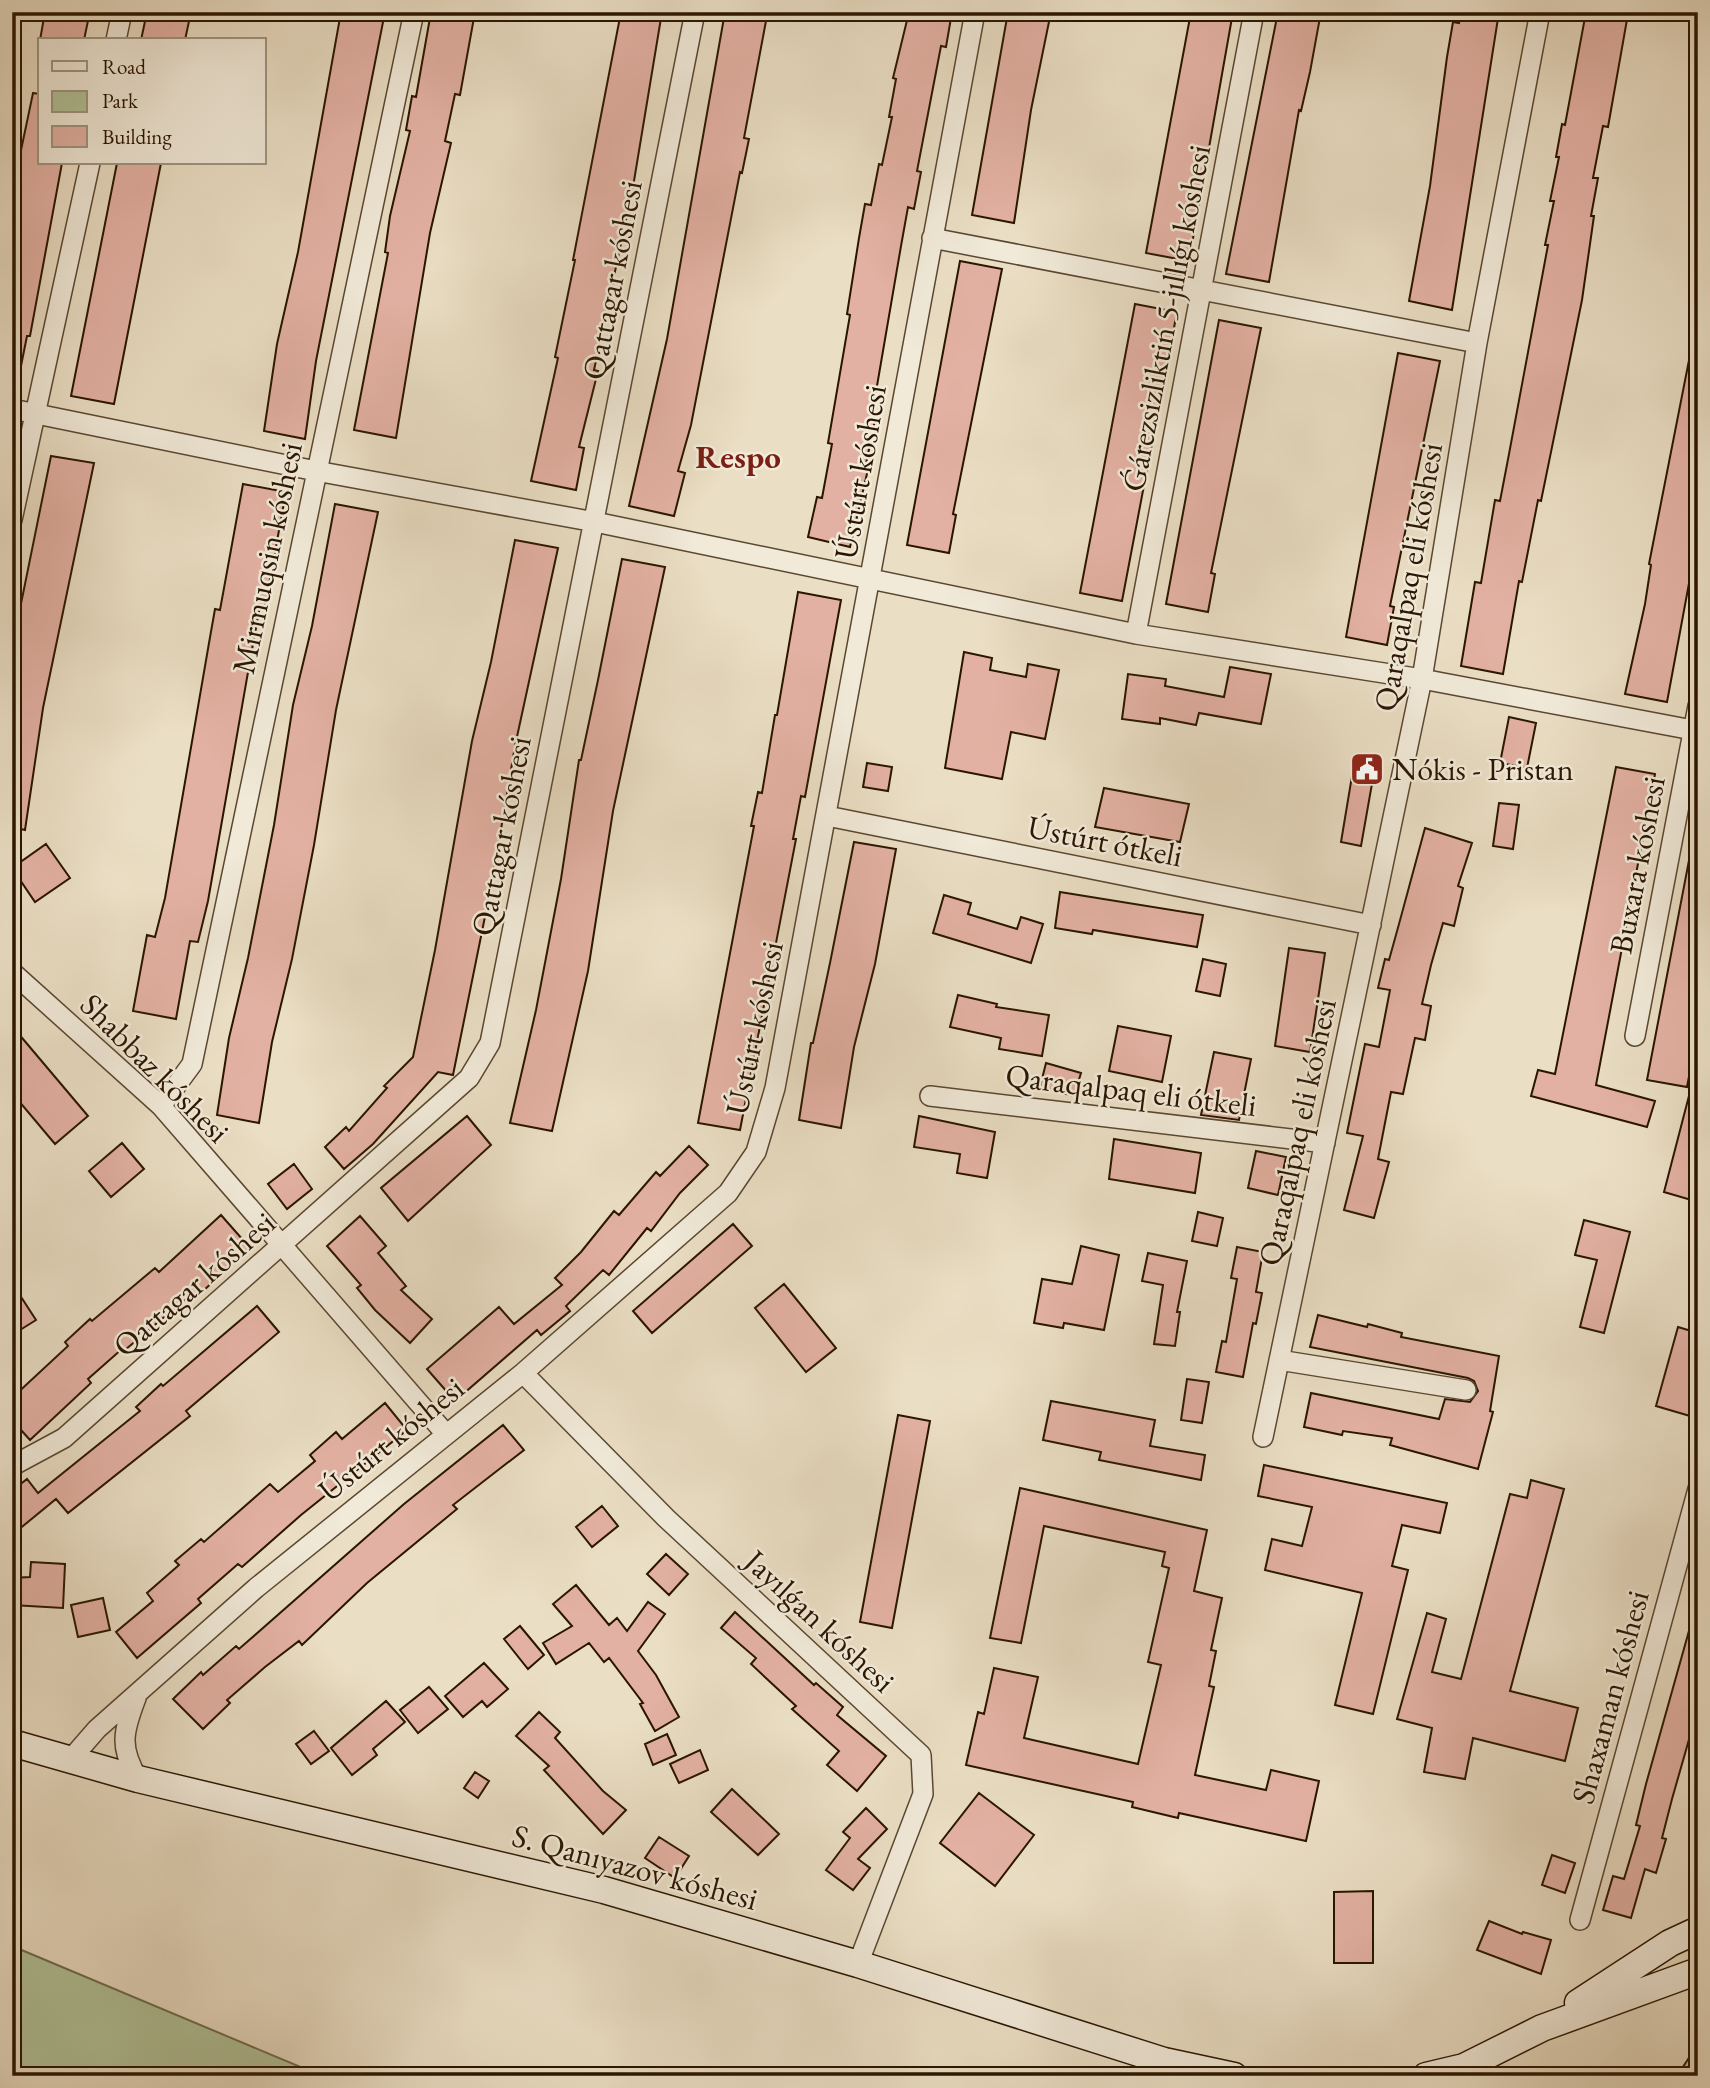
<svg xmlns="http://www.w3.org/2000/svg" width="1710" height="2088" font-family="'EB Garamond',serif">
  <style>
    .green { fill: #b1c299; stroke: #6e6c4c; stroke-width: 2 }
    .building { fill: #e3b1a3; stroke: #2a1500; stroke-width: 2 }
    .lines { fill: none; stroke-linecap: round; stroke-linejoin: round }
    .street-casing { stroke: #5a4731; stroke-width: 22 }
    .secondary-casing { stroke: #2a1500; stroke-width: 29 }
    .street { stroke: #f1ead9; stroke-width: 19 }
    .secondary { stroke: #f1ead9; stroke-width: 26 }
    .labels { text-anchor: middle; stroke-width: 5; stroke-linejoin: round; paint-order: stroke }
    .street-label { font-size: 32px; fill: #2a1500; stroke: #f1ead9 }
    .poi-label { font-size: 32px; fill: #2a1500; stroke: #f1ead9; text-anchor: start }
    .neighbourhood-label { font-size: 33px; font-weight: bold; fill: #7a1f14; stroke: #f1ead9 }
  </style>
  <rect width="100%" height="100%" fill="#eadec4"/>
  <filter id="stains"><feTurbulence type="fractalNoise" baseFrequency=".00286" numOctaves="4"/><feColorMatrix values="0 0 0 0 .2 0 0 0 0 .09 0 0 0 0 .02 0 0 0 .5 -.17"/></filter>
  <radialGradient id="worn" r=".72"><stop offset=".6" stop-color="#630" stop-opacity="0"/><stop offset="1" stop-color="#630" stop-opacity=".3"/></radialGradient>
  <!-- green -->
  <path class="green" d="M12,1946l310,130h-310z"/>
  <!-- building -->
  <path class="building" d="M45,12l44,4 -5,24h-44z
    M147,12h44l-6,28h-44z
    M341,12h44l-69,349 -11,78 -41,-8 13,-87 21,-92z
    M431,12h44l-15,83 -5,-1 -10,47 6,2 -21,90 -34,205 -42,-8 34,-177 -3,-1 5,-36 20,-85 -4,-1 6,-34 4,1z
    M621,12h41l-29,175 -39,183 4,1 -19,76 5,1 -8,42 -45,-9 27,-123 -3,-1 20,-97h-2z
    M725,12h42l-1,9 -22,117 5,1 -7,34 -2,-1 -49,253 -13,46 7,2 -11,43 -45,-10 38,-167z
    M909,12h43l-6,35 -5,-1 -24,125 4,1 -7,37 -6,-2 -7,39 -29,169h4l-10,49 3,1 -19,82 -42,-10 9,-40 5,1 10,-54 -4,-1 22,-128 -3,-1 12,-76 6,-34 6,1 8,-41 3,1 10,-48h-3l7,-38 -3,-1z
    M1008,12h43l-20,98 -17,113 -42,-8z
    M1191,12h42l-44,249 -43,-8z
    M1278,12h43l-11,60 -9,39 -2,-1 -30,172 -43,-8z
    M1461,12h38l-47,298 -43,-9 21,-115 17,-129 6,-35 6,1z
    M1586,12l42,2 -20,113 -5,-1 -10,52h5l-7,38h3l-12,84 -41,201 -3,-1 -16,82 -3,-1 -16,93 -42,-8 14,-84 6,1 14,-83 5,1 9,-47 39,-209h-3l9,-44h-4l9,-44h-3l6,-33 3,1z
    M33,93l7,1v69h22l-32,173h-3l-8,40 -7,-1v-182z
    M117,163h44l-47,241 -43,-8z
    M960,261l42,8 -49,245 3,1 -7,38 -42,-8z
    M1135,304l42,8 -55,289 -42,-8z
    M1219,320l42,8 -50,245 4,1 -7,38 -42,-8z
    M1398,353l42,8 -50,245 4,1 -7,38 -41,-8z
    M1690,355l8,1v179l-31,167 -42,-8 20,-90 6,-39 -2,-1z
    M51,456l43,7 -51,245 -18,122 -13,-3v-179z
    M243,484l43,8 -21,115 -5,-1 -9,49 -43,246 -10,41 -8,-1 -14,78 -43,-8 14,-76 8,2 10,-39 44,-255 6,-34 5,1z
    M335,504l43,8 -42,198 -22,135 -22,114 -20,83 -13,81 -42,-8 12,-77 19,-80 26,-133 19,-120 19,-79z
    M515,540l43,8 -43,198 -22,131 -40,198 -15,-3 -65,72 -29,25 -19,-22 21,-20 3,4 38,-43 -3,-2 29,-29 22,-107 37,-209 19,-79z
    M622,559l43,8 -52,244 -25,160 -36,160 -42,-8 26,-113 25,-131 18,-119h2l17,-80z
    M798,592l43,8 -36,197 -4,-1 -8,43h3l-56,291 -42,-7 56,-297h-3l7,-34 4,1 13,-78h2z
    M964,652l28,6 -2,12 36,7 2,-13 31,6 -14,69 -34,-7 -9,47 -57,-11z
    M1230,667l41,7 -10,50 -62,-11 -3,12 -36,-7v6l-38,-5 6,-45 38,5 -1,7 59,11z
    M1509,717l27,6 -9,45 -27,-5z
    M1355,758l21,3 -15,85 -20,-4z
    M867,763l25,4 -4,24 -25,-4z
    M1616,767l39,7 -59,311 59,16 -8,26 -116,-31 7,-26 17,4z
    M1104,788l85,16 -9,38 -85,-15z
    M1499,803l20,2 -6,44 -20,-3z
    M1425,828l47,15 -14,43 5,2 -9,38 -11,-3 -12,42 -9,39 9,2 -6,34 -10,-2 -12,56 -12,-2 -13,67 11,3 -15,56 -30,-8 19,-74 -16,-3 18,-89 14,3 11,-57 -12,-2 7,-29 4,1 10,-36z
    M854,842l42,7 -21,115 -21,83 -13,81 -42,-8 12,-77h2l17,-80z
    M46,844l24,34 -35,24 -23,-34z
    M1690,855l8,1v174l-11,57 -40,-7z
    M1060,892l143,23 -6,32 -104,-17 -1,4 -37,-6z
    M944,895l27,8 -3,11 49,15 4,-12 22,7 -12,39 -98,-30z
    M1289,948l36,5 -15,99 -35,-6z
    M1203,959l23,5 -6,32 -24,-5z
    M958,995l39,9 -1,3 53,8 -7,41 -43,-7 2,-11 -51,-11z
    M12,1026l76,90 -33,28 -43,-51z
    M1118,1026l53,10 -9,46 -53,-11z
    M1214,1052l37,7 -12,61 -38,-5z
    M1046,1063l35,10 -7,23 -34,-9z
    M1691,1088l7,1v113l-34,-10z
    M467,1116l24,29 -83,76 -27,-33z
    M919,1116l76,16 -8,46 -30,-5 3,-19 -46,-7z
    M1114,1139l87,14 -6,40 -86,-14z
    M122,1143l22,26 -33,28 -22,-26z
    M689,1146l19,19 -28,28 -29,38 -4,-3 -38,47 -6,-5 -37,36 4,5 -29,24 -4,-5 -82,71 -28,-32 72,-62 15,17 48,-39 -7,-7 26,-26 33,-41 5,4 37,-43 4,4z
    M1256,1151l30,6 -8,38 -30,-7z
    M294,1164l18,25 -25,20 -19,-25z
    M1198,1212l25,6 -6,28 -25,-5z
    M221,1215l29,33 -59,54 -3,-5 -63,53 -2,-2 -35,31 3,4 -61,57 -18,-20v-22l56,-52 -3,-4 25,-23 2,2 63,-53 4,4z
    M360,1216l26,30 -8,7 28,33 -5,4 31,29 -22,24 -35,-33 -18,-22 4,-3 -34,-39z
    M1584,1220l46,12 -26,101 -24,-6 17,-67 -22,-5z
    M733,1224l19,22 -100,87 -19,-22z
    M1081,1246l38,9 -15,75 -40,-7 -1,5 -29,-5 8,-44 30,5z
    M1237,1247l26,5 -7,40 6,1 -6,31 -3,-1 -10,54 -27,-5 6,-31 4,1 11,-63 -6,-1z
    M1148,1253l39,8 -10,51h3l-5,34 -21,-2 9,-59 -21,-4z
    M12,1283l24,37 -24,15z
    M784,1284l52,64 -30,24 -51,-64z
    M257,1306l22,26 -93,79 4,5 -122,97 -12,-14 -44,36v-44l15,-12 11,14 102,-82 -4,-4 25,-23 2,2z
    M1318,1315l49,12 1,-3 34,9 -1,4 98,19 -9,55 3,1 -15,57 -88,-24 2,-7 -49,-7 -1,4 -38,-8 7,-34 128,26 6,-20 25,3 8,-11 -4,-10 -6,-3 -158,-31z
    M1678,1327l20,6v57l-8,26 -34,-10z
    M1187,1379l22,3 -7,41 -21,-3z
    M1051,1401l104,19 -5,26 55,9 -4,25 -102,-20 2,-8 -58,-12z
    M385,1403l22,27 -106,85 -59,52 -4,-3 -40,35 3,4 -64,55 -21,-26 37,-31 -6,-8 32,-28 -4,-4 26,-22 3,3 66,-58 8,8 37,-31 -5,-6 26,-23 6,7z
    M898,1415l32,6 -38,207 -32,-6z
    M503,1425l21,25 -71,55 4,4 -90,74 -65,62 -3,-4 -34,26 -38,33 3,3 -27,26 -30,-30 28,-27 2,3 33,-29 3,3 165,-145z
    M1264,1465l183,38 -7,30 -38,-8 -10,41 16,4 -35,144 -38,-9 27,-112 -97,-23 7,-31 30,7 10,-39 -54,-11z
    M1531,1480l33,9 -54,202 68,17 -13,53 -92,-23 -8,41 -41,-7 8,-44 -35,-9 30,-106 19,6 -14,53 29,7 49,-185 17,4z
    M1020,1488l187,42 -13,61 28,7 -11,52 5,1 -7,35 5,1 -19,88 71,15 5,-20 48,11 -13,60 -127,-28 -1,5 -46,-11 1,-5 -167,-37 12,-53 6,2 10,-46 44,9 -14,61 114,26 23,-99 -13,-3 21,-94 -7,-2 3,-14 -121,-26 -23,117 -31,-5z
    M602,1506l16,20 -26,21 -16,-20z
    M666,1554l22,20 -19,21 -22,-21z
    M31,1562l34,2 -2,44 -51,-3v-27l18,-1z
    M576,1585l33,40 8,-7 10,13 21,-29 17,12 -27,37 18,24 23,42 -24,14 -15,-27 3,-1 -34,-45 -5,4 -15,-19 -33,21 -13,-21 29,-17 -19,-22z
    M103,1598l7,32 -32,7 -7,-32z
    M735,1612l79,73 2,-2 27,24 -6,8 49,41 -29,35 -30,-26 12,-14 -47,-42 4,-3 -45,-42 5,-6 -35,-30z
    M1694,1613h4v95l-26,91 -10,39 4,1 -10,34 -11,-4 -14,49 -28,-8 10,-34 11,3 16,-53 -4,-1 10,-41z
    M520,1626l24,29 -16,14 -24,-30z
    M484,1663l24,26 -21,18 -5,-6 -19,16 -18,-21z
    M429,1687l19,22 -30,24 -18,-23z
    M386,1701l19,21 -32,27 4,6 -25,20 -21,-27z
    M539,1712l21,20 -5,6 48,53 23,19 -23,24 -59,-64 5,-4 -33,-30z
    M314,1731l15,20 -18,13 -15,-20z
    M667,1734l9,21 -23,10 -8,-21z
    M700,1750l8,20 -29,13 -9,-19z
    M475,1772l14,9 -11,17 -14,-10z
    M732,1789l47,45 -21,21 -47,-43z
    M979,1793l55,42 -39,51 -55,-43z
    M866,1808l21,21 -29,30 12,9 -17,22 -27,-20 24,-32 -7,-6z
    M659,1837l30,19 -14,22 -30,-20z
    M1552,1855l23,8 -10,30 -23,-8z
    M1373,1891v72h-39v-71z
    M1489,1921l33,13 1,-2 28,8 -10,34 -64,-24z
    M1698,2044v32h-21z"/>
  <g class="lines">
    <!-- street casing -->
    <g class="street-casing">
      <path id="street" d="M116,40l6,-28
        M932,238l545,105
        M12,409l304,62 279,51 541,112 286,45 276,52
        M12,520l78,-357
        M1136,634l118,-622
        M827,816l544,109
        M12,972l149,134 284,327
        M1635,1036l63,-330
        M930,1096l395,47
        M161,1106l31,-42 222,-1052
        M1279,1360l187,30
        M523,1373l143,145 255,237 2,39 -65,170
        M1263,1437l159,-758 55,-336 63,-331
        M12,1466l52,-28 405,-360 21,-35 205,-1031
        M136,1698c-13,34 -17,49 2,81
        M70,1760l27,-31 159,-141 267,-215 205,-180 28,-41 19,-64 200,-1076
        M1580,1920l118,-431"/>
    </g>
    <!-- secondary casing -->
    <g class="secondary-casing">
      <path id="secondary" d="M12,1743l126,36 466,111 254,74 306,97 70,15
        M1578,2003l92,-60 28,-13
        M1426,2076l38,-9 78,-39 156,-57"/>
    </g>
    <!-- street -->
    <use href="#street" class="street"/>
    <!-- secondary -->
    <use href="#secondary" class="secondary"/>
  </g>
  <!-- icons -->
  <defs>
    <g id="civic-square" transform="scale(1.75)"><rect x="-9" y="-9" width="18" height="18" rx="4" fill="#8f2418" stroke="#f1ead9"/><path d="M-.6-6.5H3V-4.5H.6V-3L4-1V1h2V6H-6V1h2V-1L-.6-3ZM-1.2 2.5V6h2.4V2.5Z" fill="#fff"/></g>
  </defs>
  <g fill-rule="evenodd">
    <use href="#civic-square" x="1367" y="769"/>
  </g>
  <g class="labels">
    <!-- street labels -->
    <g class="street-label">
      <text transform="translate(612 280) rotate(-79)" y="11">Qattagar kóshesi</text>
      <text transform="translate(1166 318) rotate(-79)" y="11">Ǵárezsizliktiń 5-jıllıǵı kóshesi</text>
      <text transform="translate(860 472) rotate(-80)" y="11">Ústúrt kóshesi</text>
      <text transform="translate(267 558) rotate(-78)" y="11">Mirmuqsin kóshesi</text>
      <text transform="translate(1408 577) rotate(-80)" y="11">Qaraqalpaq eli kóshesi</text>
      <text transform="translate(501 836) rotate(-79)" y="11">Qattagar kóshesi</text>
      <text transform="translate(1105 841) rotate(11)" y="11">Ústúrt ótkeli</text>
      <text transform="translate(1637 865) rotate(-79)" y="11">Buxara kóshesi</text>
      <text transform="translate(754 1028) rotate(-78)" y="11">Ústúrt kóshesi</text>
      <text transform="translate(155 1068) rotate(45)" y="11">Shabbaz kóshesi</text>
      <text transform="translate(1131 1090) rotate(7)" y="11">Qaraqalpaq eli ótkeli</text>
      <text transform="translate(1297 1132) rotate(-78)" y="11">Qaraqalpaq eli kóshesi</text>
      <text transform="translate(194 1284) rotate(-41)" y="11">Qattagar kóshesi</text>
      <text transform="translate(391 1439) rotate(-39)" y="11">Ústúrt kóshesi</text>
      <text transform="translate(820 1621) rotate(43)" y="11">Jayılǵan kóshesi</text>
      <text transform="translate(1610 1697) rotate(-75)" y="11">Shaxaman kóshesi</text>
      <text transform="translate(635 1867) rotate(15)" y="11">S. Qanıyazov kóshesi</text>
    </g>
    <!-- poi labels -->
    <g class="poi-label">
      <text x="1392" y="780">Nókis - Pristan</text>
    </g>
    <!-- neighbourhood labels -->
    <g class="neighbourhood-label">
      <text x="738" y="468">Respo</text>
    </g>
  </g>
  <!-- margin -->
  <rect width="1710" height="2088" fill="none" stroke="#eadec4" stroke-width="42"/>
  <rect x="14" y="14" width="1682" height="2060" fill="none" stroke="#2a1500" stroke-width="3.5"/>
  <rect x="21" y="21" width="1668" height="2046" fill="none" stroke="#2a1500" stroke-width="2"/>
  <!-- legend -->
  <rect x="38" y="38" width="228" height="126" fill="#f1ead9" stroke="#a19582" stroke-width="2"/>
  <rect x="52" y="61" width="35" height="10" fill="#f1ead9" stroke="#a19582" stroke-width="2"/>
  <text x="102" y="74" font-size="21" fill="#2a1500">Road</text>
  <rect x="52" y="91" width="35" height="21" fill="#b1c299" stroke="#a19582" stroke-width="2"/>
  <text x="102" y="108" font-size="21" fill="#2a1500">Park</text>
  <rect x="52" y="126" width="35" height="21" fill="#e3b1a3" stroke="#a19582" stroke-width="2"/>
  <text x="102" y="144" font-size="21" fill="#2a1500">Building</text>
  <rect width="100%" height="100%" filter="url(#stains)"/>
  <rect width="100%" height="100%" fill="url(#worn)"/>
</svg>
